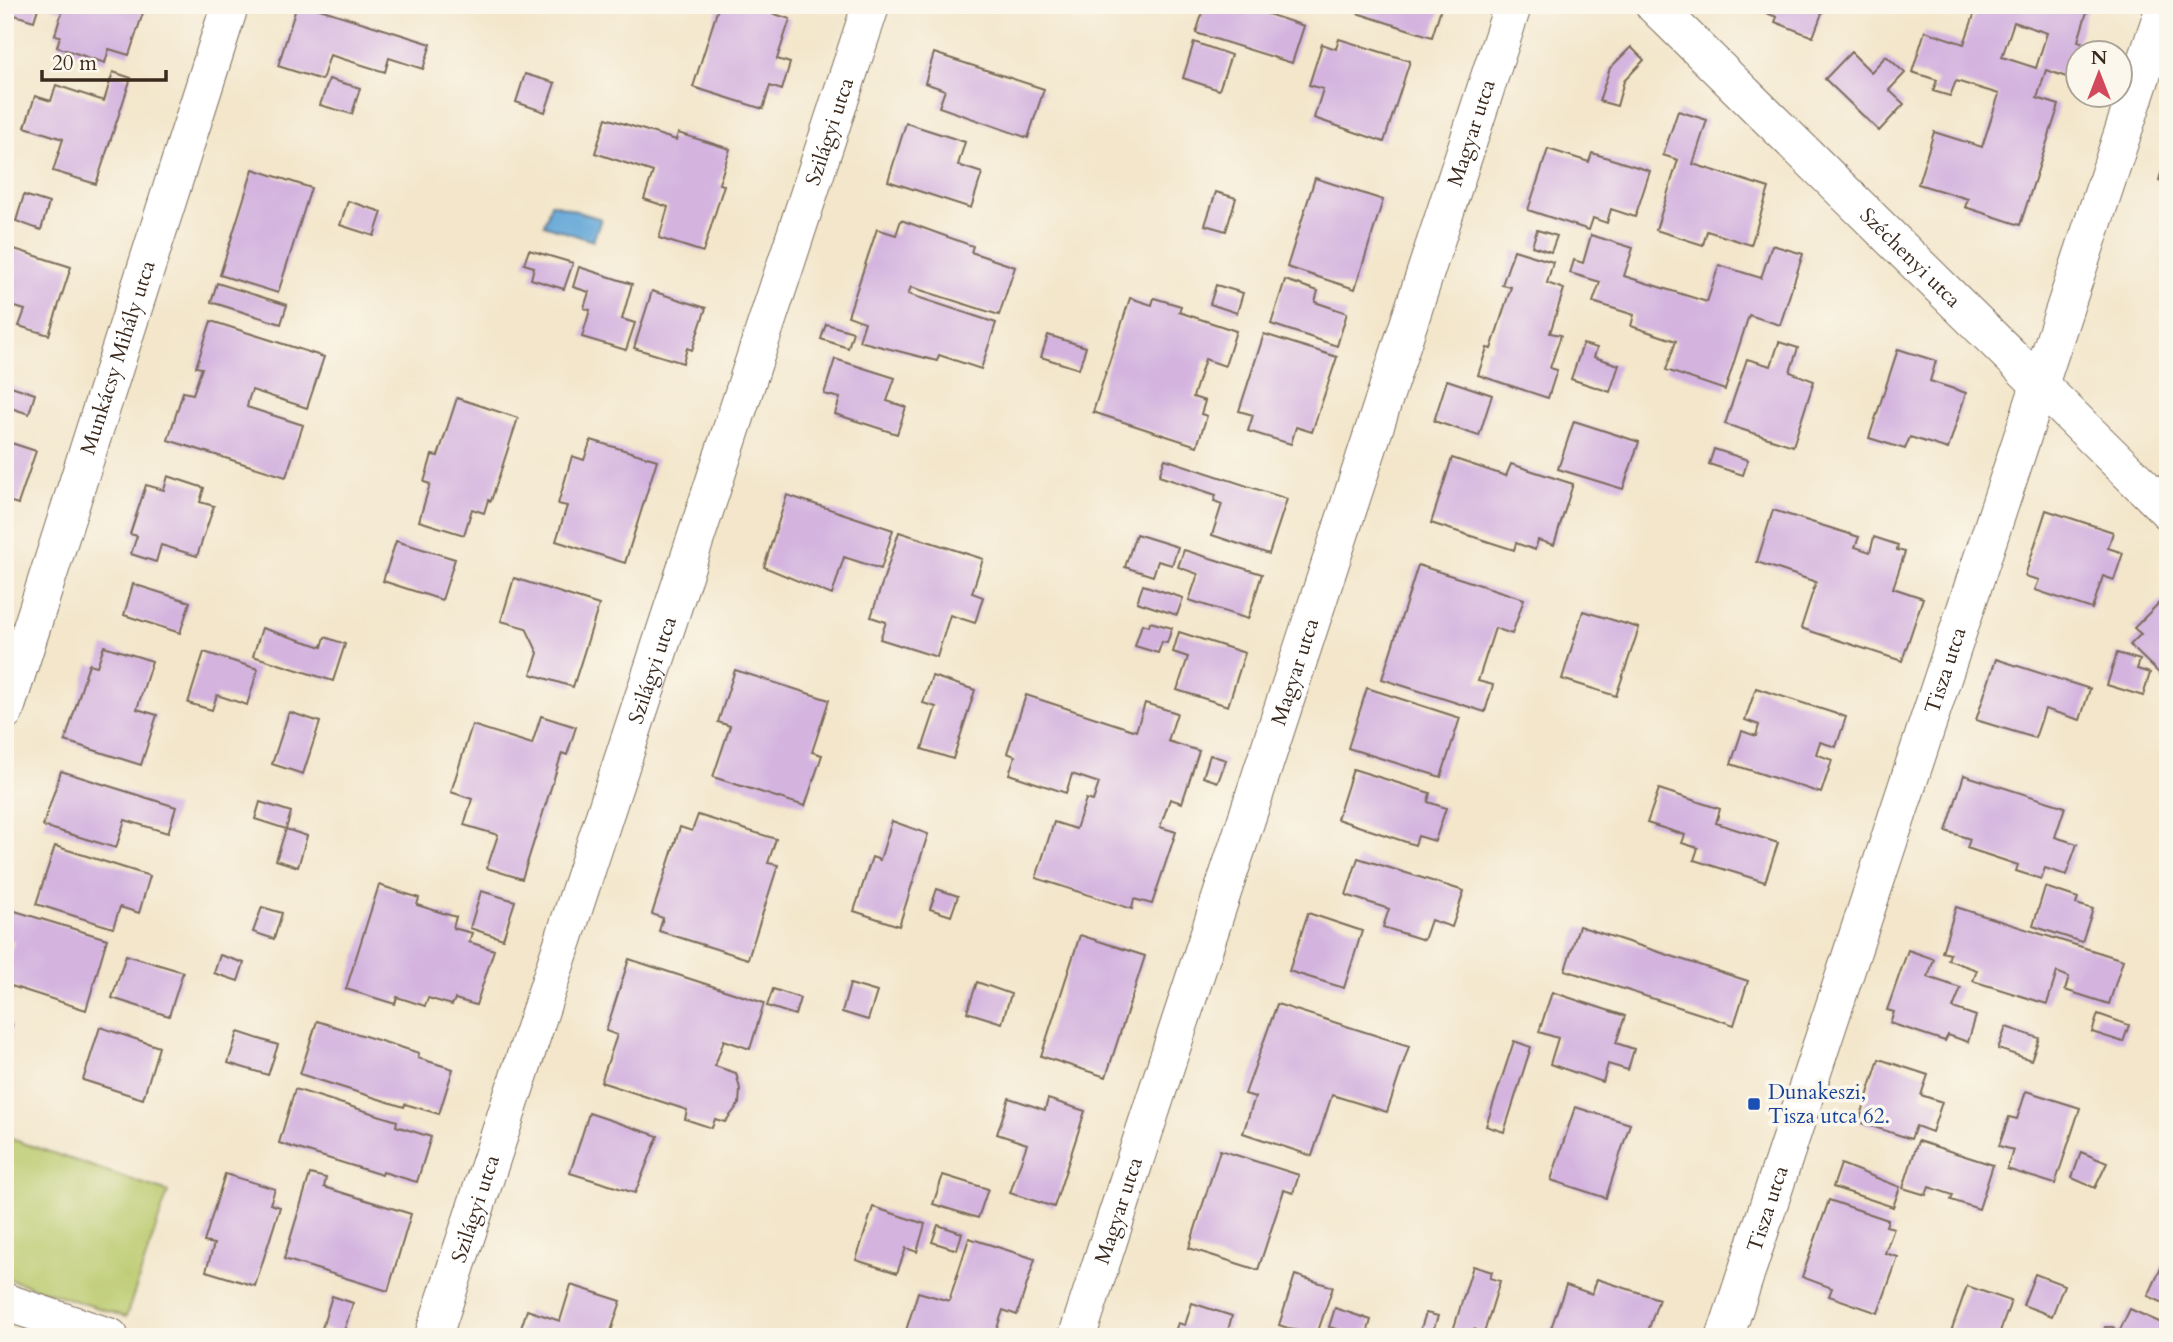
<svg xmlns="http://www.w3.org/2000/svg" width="2173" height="1342" font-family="Cardo,serif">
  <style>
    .green { fill: #bac96c; stroke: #7a7a45; stroke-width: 2 }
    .water { fill: #62a6d7; stroke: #4e687a; stroke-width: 2 }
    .building { fill: #d4b4df; fill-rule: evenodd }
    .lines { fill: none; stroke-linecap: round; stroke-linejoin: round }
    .minor-casing { stroke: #7b6c5b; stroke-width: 39 }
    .minor { stroke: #fff; stroke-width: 37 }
    .transit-dot { fill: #1a4fb4; stroke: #fbf7ec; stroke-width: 2.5 }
    .labels { text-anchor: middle; stroke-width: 7; stroke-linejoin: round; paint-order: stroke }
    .street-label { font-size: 21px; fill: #3b2a1e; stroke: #fbf7ec }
    .transit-label { font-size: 21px; fill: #164399; stroke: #fbf7ec; text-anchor: start }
  </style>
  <rect width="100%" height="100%" fill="#fbf7ec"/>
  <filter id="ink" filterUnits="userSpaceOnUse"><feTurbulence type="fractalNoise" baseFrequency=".0143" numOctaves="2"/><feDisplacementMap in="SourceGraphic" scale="14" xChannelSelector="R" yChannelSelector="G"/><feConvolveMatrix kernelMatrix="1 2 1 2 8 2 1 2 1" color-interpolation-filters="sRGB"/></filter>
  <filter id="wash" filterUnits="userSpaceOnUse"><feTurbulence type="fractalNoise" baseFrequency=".00686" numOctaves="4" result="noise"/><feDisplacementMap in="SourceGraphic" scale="28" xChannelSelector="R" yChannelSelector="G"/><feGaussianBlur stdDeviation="1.57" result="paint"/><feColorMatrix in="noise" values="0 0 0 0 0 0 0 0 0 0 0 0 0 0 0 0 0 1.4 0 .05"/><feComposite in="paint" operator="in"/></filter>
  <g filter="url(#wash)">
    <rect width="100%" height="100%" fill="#f3e6cb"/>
    <!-- green -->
    <path class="green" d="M5,1137l163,55 -42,125 -121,-39z"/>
    <!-- water -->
    <path class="water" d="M551,203l50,16 -8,22 -49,-16z"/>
    <g id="blocks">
      <!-- building -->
      <path class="building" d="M5,5h34l-5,16 -29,-9z
        M46,5h93l6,2 -16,48 -20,-6 -4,14 -48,-16 3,-11 -5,-1 7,-24z
        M297,5h10l124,39 -8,25 -34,-11 -4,14 -55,-17 -8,25 -44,-14z
        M719,5h27l44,14 -13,40 13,4 -8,27 -12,-4 -7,23 -70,-22z
        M1205,5h36l63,21 -12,37 -96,-30z
        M1360,5h82l-10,32 -75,-24z
        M1764,5h61l-12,32 -38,-15 2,-5 -11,-4 2,-6z
        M1965,5h124l-11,36 25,9 -1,2h-24v29l-32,-11 -9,28 22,7 -39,120 -55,-18 3,-8 -50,-15 16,-52 48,15 17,-53 -43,-13 -6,15 -17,-5 4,-11 -25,-8 13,-41 39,13 12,-35zM2014,22l33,11 -11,35 -34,-11z
        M1339,39l71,22 -26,81 -70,-24 9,-29 -14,-4 13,-41 14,5z
        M1194,42l37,13 -12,35 -36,-12z
        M1631,47l13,13 -20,21 -7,25 -18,-5 11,-33z
        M1851,52l20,20 15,-16 19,17 -16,17 15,14 -25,27 -54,-52z
        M934,53l110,36 -16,49 -89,-31 6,-17 -20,-7z
        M113,72l18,6 -35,106 -43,-13 10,-32 -38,-12 10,-31 16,5 5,-16 48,16z
        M525,74l30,9 -10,29 -29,-10z
        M329,79l31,9 -8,26 -32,-9z
        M1678,111l29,9 -14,44 76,24 -18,57 -44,-14 -4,14 -47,-15 22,-70 -15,-5z
        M606,118l70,22 2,-7 52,16 -11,35 5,1 -21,67 -44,-14 9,-31 -24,-8 9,-27 -58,-19z
        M906,123l59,19 -7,23 24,8 -11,35 -83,-27z
        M1548,149l41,13 3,-9 58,18 -15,46 -24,-8 -4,14 -14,-5 -4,12 -61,-20z
        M2167,154h1v29l-9,-3z
        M253,169l58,19 -33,105 -58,-18z
        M1315,178l68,22 -28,89 -68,-22z
        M1216,192l20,6 -10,33 -21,-6z
        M24,195l25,8 -8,27 -25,-9z
        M348,201l34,11 -8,24 -34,-11z
        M901,220l72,26 -2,6 44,15 -16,48 -88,-28 -3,7 88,29 -15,46 -42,-14 -2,6 -78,-20 6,-19 -17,-6 29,-87 19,6z
        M1537,230l20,6 -6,16 -19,-6z
        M1591,235l42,13 -9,28 83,26 12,-37 42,13 11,-33 31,9 -23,71 -31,-10 -24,75 -59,-20 10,-29 -45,-15 3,-11 -41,-13 7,-20 -30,-9 4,-13 9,3z
        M5,246l66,21 -22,68 -30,-9 6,-16 -20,-6z
        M529,250l44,13 -9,26 -33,-10 3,-12 -10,-3z
        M1514,250l39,12 -6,21 17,6 -14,44 11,2 -11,33 7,2 -9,28 -70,-23 9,-27 4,1 20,-62 -9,-2z
        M579,267l53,17 -10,35 13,4 -9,27 -44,-13 8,-27 -6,-2 5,-16 -16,-5z
        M1285,280l33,11 -3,11 32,11 -10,33 -66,-22z
        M217,283l70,22 -6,19 -70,-22z
        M1216,285l27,8 -6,20 -27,-9z
        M652,291l54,17 -14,42 -5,-2 -4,15 -49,-15z
        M1130,298l22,7 2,-7 27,8 -2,6 57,19 -11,35 -20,-7 -12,38 12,4 -4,13 6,2 -10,30 -104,-34z
        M211,321l113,36 -17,51 -55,-18 -3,8 -2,9 56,18 -17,52 -118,-37 15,-48 10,2 9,-26 -6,-1z
        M826,324l27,8 -5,16 -27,-9z
        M1264,334l73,23 -25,75 -16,-5 -5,17 -43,-13 5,-16 -14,-4z
        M1048,335l38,12 -7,22 -38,-12z
        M1779,342l19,6 -8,24 24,9 -21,65 -68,-22 22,-65 24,7z
        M1583,344l14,4 -3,9 25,8 -9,27 -39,-13z
        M1898,349l38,12 -6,20 36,12 -18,56 -38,-12 -5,12 -36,-11z
        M835,359l60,19 -8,23 19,6 -9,27 -62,-20 5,-16 -16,-4z
        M1447,380l45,15 -13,41 -45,-15z
        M8,385l27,9 -6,20 -24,-8z
        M457,398l61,20 -27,83 -3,-1 -4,13 -12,-4 -8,26 -45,-14 11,-37 -6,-2 8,-27 6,1z
        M1574,421l65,21 -16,47 -65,-20z
        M591,440l66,20 -32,103 -69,-22 11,-35 -9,-2 14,-48 12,4z
        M5,441l31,10 -18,53 -13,-4z
        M1714,449l34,11 -5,15 -34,-11z
        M1452,458l54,18 5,-12 62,20 -19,61 -16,-5 -3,10 -19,-7 -2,7 -83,-27z
        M1165,459l122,40 -18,55 -57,-19 10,-31 -8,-3 2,-6 -57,-19z
        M168,476l36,12 -4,14 14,4 -17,50 -36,-11 -5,17 -25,-8 6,-18 -7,-2 16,-49 18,5z
        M787,495l106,35 -12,39 -37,-12 -12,38 -68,-28z
        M1773,510l86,27 -4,10 15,5 4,-15 24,8 -1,5 8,2 -12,36 30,10 -21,63 -101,-33 15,-46 -59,-20z
        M2046,510l67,22 -5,16 15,5 -9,27 -11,-4 -11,33 -57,-19 4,-10 -14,-4z
        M899,532l84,27 -11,34 11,4 -8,26 -25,-8 -13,42 -57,-18 6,-17 -15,-5z
        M1136,534l42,13 -6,18 -14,-4 -5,15 -28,-9z
        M396,541l59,18 -13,41 -59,-19z
        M1184,550l78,24 -14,45 -59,-19 9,-26 -20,-7z
        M1418,565l106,34 -12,35 -17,-6 -17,53 15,4 -8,27 -103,-33z
        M514,578l85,27 -26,82 -42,-13 7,-21 -12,-25 -25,-7z
        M133,584l57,18 -10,31 -56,-18z
        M1143,585l40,13 -6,17 -40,-13z
        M2168,594v88l-38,-37 11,-11 -7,-6z
        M1583,611l56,17 -23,68 -54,-17z
        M1150,622l22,6 -5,15 -5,-1 -4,11 -23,-7 7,-22 7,2z
        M262,628l60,19 3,-10 20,7 -12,37 -80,-25z
        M1179,632l66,21 -17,53 -51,-16 11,-33 -15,-5z
        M104,646l48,15 -15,48 20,6 -16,50 -76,-24 24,-77 8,2z
        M204,652l54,17 -11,36 -30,-10 -5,15 -24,-7z
        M2117,653l23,7 -3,9 13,4 -7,23 -36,-11z
        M1996,659l94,30 -10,31 -35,-11 -10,29 -59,-18z
        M735,670l94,30 -17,52 10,3 -17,51 -92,-29 17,-51 -12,-4z
        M932,676l43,14 -22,69 -31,-10 14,-42 -13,-4z
        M1367,688l93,30 -19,59 -93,-29z
        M1756,688l90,29 -10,30 -16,-5 -4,12 16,6 -11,33 -90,-29 11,-33 14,5 3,-11 -14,-5z
        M1026,695l110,36 9,-28 32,10 -9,28 31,10 -17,52 -12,-4 -10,28 16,5 -24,72 -18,-5 -2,10 -96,-31 18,-56 22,7 10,-30 7,2 6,-18 -27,-9 -6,19 -57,-19 6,-18 -8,-3z
        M289,712l31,10 -17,52 -31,-10z
        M541,716l35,11 -9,28 -5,-2 -40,126 -35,-11 11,-33 -34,-10 8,-26 -21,-7 21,-67 60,19z
        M1210,755l16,5 -8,22 -15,-5z
        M1353,769l77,24 -2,9 18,6 -11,33 -17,-5 -3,9 -78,-26z
        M61,771l115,36 -8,26 -43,-13 -9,28 -73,-22z
        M1964,775l101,32 -10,30 22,7 -11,31 -21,-7 -4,11 -25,-8 2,-6 -51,-17 3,-9 -24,-8z
        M1659,789l61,20 -4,14 62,20 -13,39 -71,-22 4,-12 -16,-5 3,-8 -38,-12z
        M260,802l31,10 -5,17 -31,-10z
        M698,815l78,24 -8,24 10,2 -30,94 -89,-28 4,-13 -11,-4 28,-87 12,4z
        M892,821l36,13 -29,92 -45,-15 18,-54 8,3z
        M286,829l21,7 -9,31 -22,-7z
        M55,846l95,30 -11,37 -19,-6 -7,21 -77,-24z
        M1358,858l106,33 -12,36 -21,-7 -7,20 -41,-13 6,-18 -43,-14z
        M379,885l40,13 -2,7 39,12 -3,11 19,5 -3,9 25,8 -18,55 -21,-6 -3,6 -24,-7 -3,8 -28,-9 -2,7 -49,-15z
        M2045,887l33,11 -2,6 17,5 -11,33 -49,-16z
        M937,889l21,7 -7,20 -21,-7z
        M481,891l34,10 -12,38 -33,-11z
        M262,907l20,6 -8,26 -21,-7z
        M1956,907l167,53 -14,44 -44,-14 4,-13 -12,-5 -10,32 -74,-23 4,-11 -29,-10 2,-6 -8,-2z
        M5,908l102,31 -21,71 -81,-26v-15l9,-28 -9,-3z
        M1308,913l54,18 -18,57 -55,-17z
        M1579,926l169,55 -14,44 -169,-55z
        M1080,935l65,21 -39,121 -65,-21z
        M1908,950l26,9 -6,18 33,11 -8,20 23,8 -8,26 -20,-7 -3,6 -55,-18 4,-11 -7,-2z
        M126,955l57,17 -14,44 -57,-18z
        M220,955l24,8 -6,18 -24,-8z
        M629,959l135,44 -14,46 -26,-9 -9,26 21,7 4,16 -1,15 -14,18 -10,-3 -3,9 -27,-9 2,-9 -86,-28 16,-47 -11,-4z
        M977,982l34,12 -9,29 -35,-11z
        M850,984l27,8 -9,28 -26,-8z
        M773,989l27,9 -5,17 -28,-9z
        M1552,992l73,24 -9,27 18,6 -6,21 -20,-6 -5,18 -53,-18 8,-26 -19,-6z
        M1277,1004l132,42 -22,66 -55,-17 -20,61 -69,-23 12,-36 -10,-3z
        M2098,1014l31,11 -6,17 -31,-10z
        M317,1021l102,32 -1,5 35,11 -14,45 -34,-10 -1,3 -104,-33z
        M5,1022l7,3 -6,20h-1z
        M100,1027l59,20 -16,52 -60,-19z
        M2006,1027l33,11 -8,22 -33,-11z
        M238,1032l40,13 -10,30 -40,-12z
        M1514,1041l17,6 -27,85 -18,-6z
        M1879,1059l49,16 -7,20 21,7 -10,30 -16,-6 -5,13 -52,-17z
        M295,1089l102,32 -1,5 35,11 -14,45 -34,-10 -1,3 -103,-32z
        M2026,1091l54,17 -25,76 -48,-15 6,-19 -14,-4 10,-29 8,2z
        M1009,1098l36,12 3,-11 37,12 -31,96 -44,-14 17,-49 -30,-10z
        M1575,1107l55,17 -24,74 -55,-18z
        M589,1113l69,23 -23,57 -65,-20z
        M1918,1141l75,24 -14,44 -28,-9 2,-5 -24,-8 -3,8 -23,-7z
        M1220,1150l79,25 -6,18 -9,-3 -26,80 -69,-22z
        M2081,1152l26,11 -12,25 -23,-10z
        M1841,1164l59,23 -7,20 -60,-20z
        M225,1174l50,15 -5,15 10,3 -25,79 -49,-15 8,-27 -10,-2z
        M310,1174l16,4 -2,9 87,27 -23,77 -104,-32z
        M943,1175l45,14 -10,29 -45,-14z
        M1829,1200l59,20 -2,6 8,2 -9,25 13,4 -20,56 -49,-17 3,-8 -30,-11z
        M873,1207l52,17 -8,28 -11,-4 -9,25 -41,-13z
        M938,1225l24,8 -5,17 -25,-8z
        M969,1238l66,21 -18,56 -14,-5 -9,27h-90l14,-45 31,9z
        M2168,1253v52l-20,-9z
        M1473,1266l19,6 -2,6 10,3 -16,52 -10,-4 -2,8h-9l-11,-3z
        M2035,1274l29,11 -12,31 -29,-11z
        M1295,1275l38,12 -17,50 -37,-12z
        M1597,1279l62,20 -13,38h-78l-18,-6 16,-46 26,9z
        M571,1285l50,16 -12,36h-91l9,-27 33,11z
        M1967,1286l44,15 -13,36h-49z
        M332,1296l21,7 -10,31 -21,-6z
        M1192,1303l40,13 -6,21h-53l5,-14 7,2z
        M1335,1308l36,12 -5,17 -37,-10z
        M2130,1309l38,17v11h-66l3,-10h9l5,5z
        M1426,1313l12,3 -7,21h-13z
        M792,1330l19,6v1h-21z"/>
    </g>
  </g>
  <g filter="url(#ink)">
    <use href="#blocks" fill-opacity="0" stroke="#7b6c5b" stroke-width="2"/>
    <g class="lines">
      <!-- minor casing -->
      <g class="minor-casing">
        <g id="minor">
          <path id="s1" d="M1654,5l514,506"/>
          <path id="s2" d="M5,711l225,-706"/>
          <path d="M5,1302l105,35"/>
          <path id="s3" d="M433,1337l438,-1332"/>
          <path id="s4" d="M1077,1337l436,-1332"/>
          <path id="s5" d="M1725,1337l440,-1332"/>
        </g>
      </g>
      <!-- minor -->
      <use href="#minor" class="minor"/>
    </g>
  </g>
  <!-- markers -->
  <rect class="transit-dot" x="1747" y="1097" width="14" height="14" rx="3.5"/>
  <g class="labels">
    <!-- street labels -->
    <g class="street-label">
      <text dy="7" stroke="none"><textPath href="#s3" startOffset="1269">Szilágyi utca</textPath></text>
      <text dy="7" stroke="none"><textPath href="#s4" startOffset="1267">Magyar utca</textPath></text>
      <text dy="7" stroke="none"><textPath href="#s1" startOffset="360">Széchenyi utca</textPath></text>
      <text dy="7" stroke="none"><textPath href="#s2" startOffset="371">Munkácsy Mihály utca</textPath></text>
      <text dy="7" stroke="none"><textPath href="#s3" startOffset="702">Szilágyi utca</textPath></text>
      <text dy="7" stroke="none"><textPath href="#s4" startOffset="700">Magyar utca</textPath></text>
      <text dy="7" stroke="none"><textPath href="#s5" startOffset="702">Tisza utca</textPath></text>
      <text dy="7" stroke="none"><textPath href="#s5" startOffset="135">Tisza utca</textPath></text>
      <text dy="7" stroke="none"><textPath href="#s3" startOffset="135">Szilágyi utca</textPath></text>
      <text dy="7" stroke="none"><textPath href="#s4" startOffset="133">Magyar utca</textPath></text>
    </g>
    <!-- transit labels -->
    <g class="transit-label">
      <text x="1768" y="1099">Dunakeszi,<tspan x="1768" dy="24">Tisza utca 62.</tspan></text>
    </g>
  </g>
  <!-- margin -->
  <rect width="2173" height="1342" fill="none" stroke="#fbf7ec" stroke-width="28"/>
  <!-- north arrow -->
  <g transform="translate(2099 74)"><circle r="33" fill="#fbf7ec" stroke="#aea59a" stroke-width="2"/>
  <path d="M0-5L12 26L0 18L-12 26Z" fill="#d1495b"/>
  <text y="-10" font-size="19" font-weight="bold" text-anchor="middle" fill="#3b2a1e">N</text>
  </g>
  <!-- scale -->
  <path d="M42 70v10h124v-10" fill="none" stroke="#3b2a1e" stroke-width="3.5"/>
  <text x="52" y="70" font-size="21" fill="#3b2a1e" stroke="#fbf7ec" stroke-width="5" paint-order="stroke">20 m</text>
</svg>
